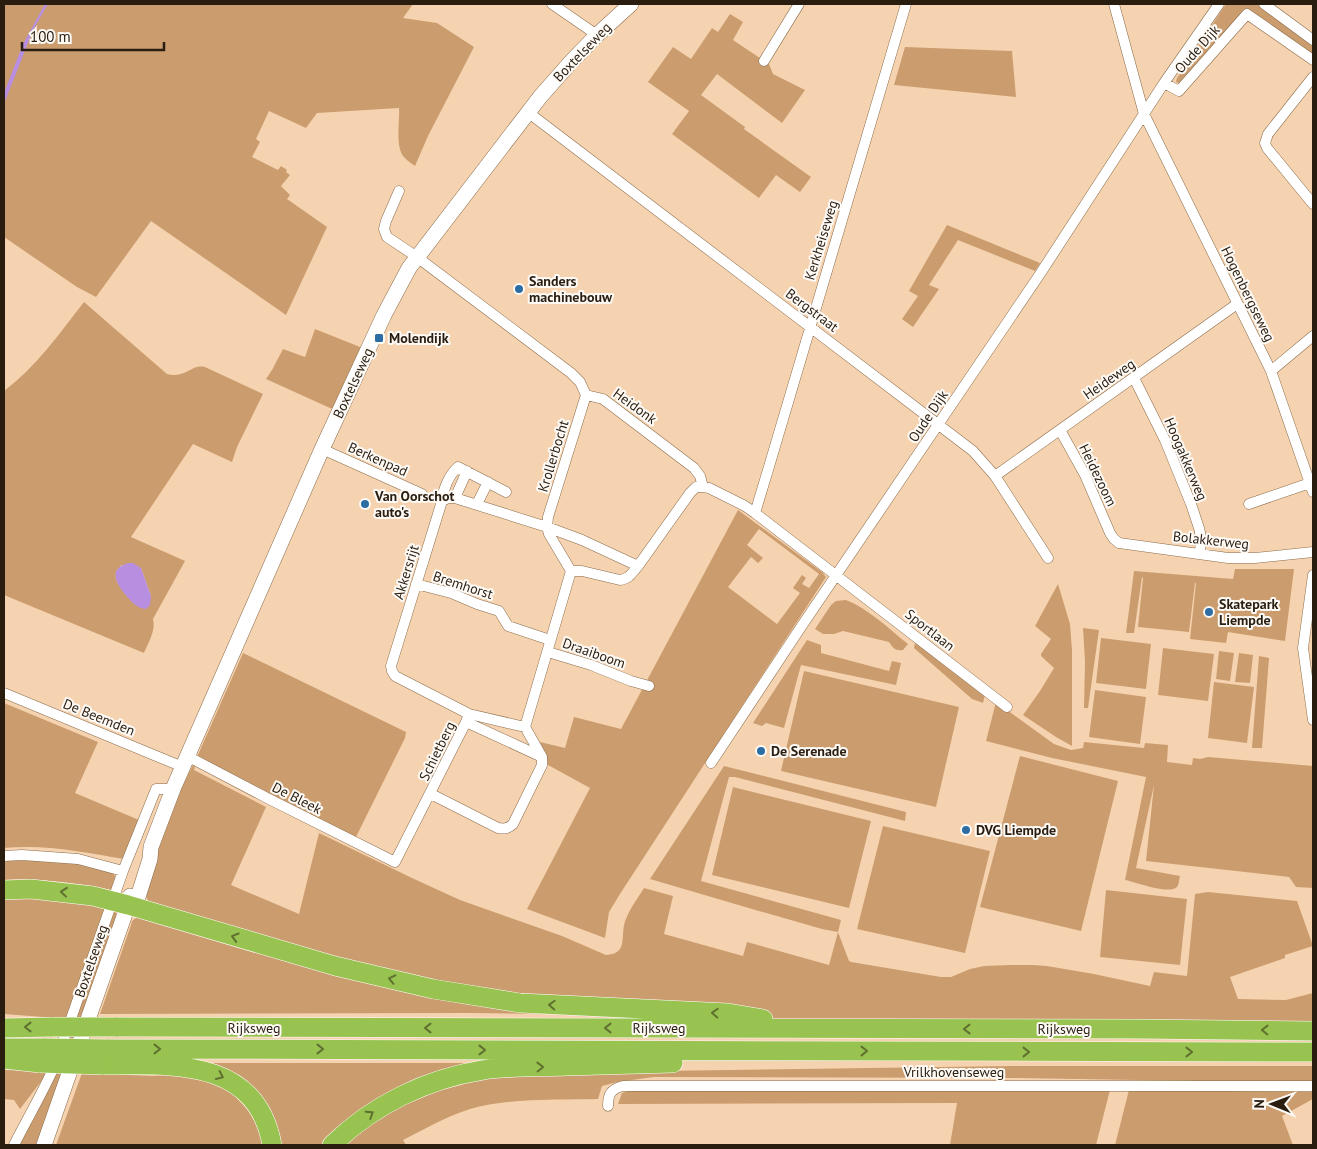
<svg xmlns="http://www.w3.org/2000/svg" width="1317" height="1149" font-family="'PT Sans',sans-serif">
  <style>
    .green { fill: #cb9d6e; fill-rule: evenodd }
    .water { fill: #b88fe0 }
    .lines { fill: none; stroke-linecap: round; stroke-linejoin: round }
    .street-casing { stroke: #8a6b4a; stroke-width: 11 }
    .secondary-casing { stroke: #8a6b4a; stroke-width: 16 }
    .highway-casing { stroke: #fff; stroke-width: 20 }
    .street { stroke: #fff; stroke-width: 10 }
    .secondary { stroke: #fff; stroke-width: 15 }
    .highway { stroke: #98c350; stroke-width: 19 }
    .highway-bridge-casing { stroke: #fff; stroke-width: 20; stroke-linecap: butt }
    .highway-bridge { stroke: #98c350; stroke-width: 19 }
    .oneway { stroke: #607030 }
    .poi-dot { fill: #2c6da3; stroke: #fefaf6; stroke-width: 2 }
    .labels { text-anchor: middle; stroke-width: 4; stroke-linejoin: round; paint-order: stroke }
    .street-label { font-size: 14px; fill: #291d10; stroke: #fefaf6 }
    .poi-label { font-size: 14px; font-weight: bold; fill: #291d10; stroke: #fefaf6; text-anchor: start }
  </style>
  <rect width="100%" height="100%" fill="#f6d3b0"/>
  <!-- green -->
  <path class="green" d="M4,4h409l-10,14 34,5 37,24 -46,89 -13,30c-4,-3 -9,-6 -12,-10 -8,-12 -3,-35 -4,-48l-82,5 -11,15 -37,-17 -13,28 4,3 -8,15 26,13 3,-4 6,4 -1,2 4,3 -9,11 9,9 -3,4 40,28 -41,88 -135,-94 -55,76 -19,-10 -73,-50z
    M1226,4h33l54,39v15l-65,-46 -30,28 -39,43 -3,-1v-1l1,-3z
    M730,14l13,8 -10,18 36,24 4,10 32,16 -23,33 -65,-49 -16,21 44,32 -1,2 67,48 -11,15 -24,-17 -17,23 -87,-64 17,-23 -41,-29 25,-35 18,12 21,-31 6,4z
    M905,47l107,4 4,46 -122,-12z
    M947,225l93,38 -5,8 -77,-31 -29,45 10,4 -26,38 -11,-8 16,-23 -9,-5z
    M84,302l83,72c20,5 23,-10 38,-7l58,27 -26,53 -5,15 -39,-18 -62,93 54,24 -32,58c3,12 -5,24 -9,34l-140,-58v-204c32,-24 55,-57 80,-89zM122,565l19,3 10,28 -32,-11c-5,-8 -5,-14 3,-20z
    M315,329l50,20 -28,60 -7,-1 -64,-29 6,-9 11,-21 22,8z
    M738,510l84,62 4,5 -206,317 -11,18 -4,26 -78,-29 63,-121 -42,-23 -1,-8 -7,-15 25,6 9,-31 47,12zM759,529l60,45 -10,14 -7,-4 4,-6 -4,-3 -9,13 7,5 -23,31 -49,-37 23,-30 7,6 5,-5 -16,-13z
    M1235,569h59l-9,72 -57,-9 -2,11 -36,-4 6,-56h-1l-6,49 -51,-5 5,-49 -1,-1 -8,56h-8l8,-62 99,8z
    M1058,584l12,40 2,26v96l-16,-9 -33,-22 17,-24 14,-23 -13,-12v-2l10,-15 -16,-13z
    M846,600c23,9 43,29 62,44l-5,6c-8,1 -10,-2 -14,-8l-46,-11 -9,3h-11l-8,-5 16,-24 5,-4z
    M1083,628l16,2 -11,78h-4l1,-46z
    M916,638l69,56 -2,9 -11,-4 -58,-51z
    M1101,638l50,6 -5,45 -50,-6z
    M807,640l14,5v8l68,18 3,-10 9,2 -5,22 -95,-20 -17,63 -18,-5 -4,3 -9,-3z
    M1163,648l51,6 -6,47 -50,-6z
    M1219,651l15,2 -4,28 -14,-2z
    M243,653l163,79 -1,6 -49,99 -159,-80 -3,13 72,37 -35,78 68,29 20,-81 93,45 48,22 102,36 44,19c24,-1 13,-21 20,-36 4,-11 12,-21 18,-31l29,8 -9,38 79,22 4,-14 82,23 9,-33 -16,-3 -70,-20 -102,-30 74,-113 182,46 -1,9 -170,-44h-6l-28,104 140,39 -3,12 11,29 2,1 90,15h10l19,-8 14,-3 26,-1h23l14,1 47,8 56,12 4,-14 33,4 8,-82 13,-2 89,9 16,45 -28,9v3l-55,19 8,22 48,1 27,-7v29l-533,-2 -84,-5 -283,-34 -265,-80 -2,-6 5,-26 24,-68 22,-44z
    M1239,653l14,2 -3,28 -15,-1z
    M1259,656l10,2 -7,90h-10z
    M804,671l155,36 -23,100 -155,-36z
    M1214,682l40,5 -7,56 -39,-5z
    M1095,690l51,7 -6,47 -51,-7z
    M996,702l58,42 17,6 12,-2 1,-6 60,6 1,-5 23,2 -1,17 25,3 1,-7 7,1 8,-2 105,9v122l-17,-1 -7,-10 -143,-16 8,-76 -18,83 44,8c-1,3 -1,9 -3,11 -9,8 -41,-5 -52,-7l21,-103 -94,-19 -66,-17z
    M4,703l94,39 -23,51 64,27 -15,39c-40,-7 -80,-15 -120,-11z
    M1020,756l98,25 -37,150 -101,-24z
    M733,787l138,34 -22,87 -137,-33z
    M883,826l107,25 -25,102 -108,-24z
    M4,859l67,2 41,9 4,9 -4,11c-36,-7 -72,-12 -108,-10z
    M1106,890l81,9 -7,66 -80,-8z
    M18,896l88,10 -37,113 -65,-5v-117z
    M113,909l3,4 1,3 -35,102 -46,127h-18z
    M137,917l175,46 307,52 -151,-2 -368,1 31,-89 1,-4z
    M212,1063h271l-20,6 -136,76h-49v-3l-66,-74z
    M1012,1066h301v17l-300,-5 -359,-1 -37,5 -15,4 -4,13c-40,1 -90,-1 -128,10 -23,7 -45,20 -67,31l3,5h-62c34,-31 78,-53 123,-63 17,-4 36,-6 53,-9z
    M4,1070l45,1 -29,38 -6,-9 -10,-1z
    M82,1073l71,3 26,-2 24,5 29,14 17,18 11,21 2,13h-206z
    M632,1090h478l-14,55h-146l7,-42 -339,1 4,-11z
    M1129,1090l184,2v7l-31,17 11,29h-178z"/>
  <!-- water -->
  <path class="water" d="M45,4h3l-15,26 -29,74v-11l19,-49z
    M128,563h5l8,5 10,28 -1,9 -4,4c-9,0 -16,-9 -22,-16 -9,-12 -15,-24 4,-30z"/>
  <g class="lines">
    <!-- street casing -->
    <g class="street-casing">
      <path id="street" d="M552,4l45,31
        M1114,4l30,110 127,257 42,121
        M1264,4l49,36
        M764,61l35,-57
        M1313,77l-45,57 -3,9 2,5 46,56
        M1164,83l15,8 68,-77 66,46
        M529,113l444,338 22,25 53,82
        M399,191l-13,30 -2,8 3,8 30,20 154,116 9,9 6,13 17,4 91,69 6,8 3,11 6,1 36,18 10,7 252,194
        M1271,371l42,-35
        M1134,378l31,62 26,64 8,24 2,9 -1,17
        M586,395l-38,122 -1,10 2,7 22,37h11l38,9c9,-1 12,-7 18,-14l52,-73 6,-6h7
        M1060,430l25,45 25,58 4,6 5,4 109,15h27l58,-6
        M322,449l100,45
        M995,476l242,-172
        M455,498l12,-27
        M442,501c1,-12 7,-26 16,-34l48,25
        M477,504l11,-22
        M1249,504l61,-21
        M755,513l13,-43 138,-466
        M1313,575l-10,73 10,72
        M416,584l35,9 26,11 22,7 9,15 42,14
        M548,652l43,13 40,16 18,5
        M4,693l179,74
        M469,714l-74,-38 -3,-5 -1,-5 51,-165 6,-3h7l92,29 35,13 56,26
        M466,722l76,35
        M187,756l82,43 126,63 71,-140 3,-8 56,13 46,-156
        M711,763l90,-136 239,-353 124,-191 55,-79
        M431,794l67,34c6,1 10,1 15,-4l29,-59v-8l-17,-30
        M4,856l18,-1 56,4 45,12
        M608,1106c0,-12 3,-17 15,-20h690
        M14,1145c13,-26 28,-51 40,-78l69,-196 33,-82h17"/>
    </g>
    <!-- secondary casing -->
    <g class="secondary-casing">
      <path id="secondary" d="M128,905l10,-8 12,-38 1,-12 22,-58 149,-340 62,-134 25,-47 131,-171 30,-34 27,-28 34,-31
        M44,1145l84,-240 2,-9"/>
    </g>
    <!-- highway casing -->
    <g class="highway-casing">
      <path id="highway" d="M4,890l27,-1 62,7 35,9 207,61 98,23 87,14 208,10 35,6
        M116,1027l1022,2 175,2
        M4,1028l48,-1
        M4,1048h41
        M108,1049l1205,3
        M4,1059l36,4
        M102,1065c70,0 154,-8 170,80
        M332,1145c41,-40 94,-66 151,-75 27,-4 56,-3 83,-4 36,-1 71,-2 107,-3"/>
    </g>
    <!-- street -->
    <use href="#street" class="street"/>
    <!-- secondary -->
    <use href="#secondary" class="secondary"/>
    <!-- highway -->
    <use href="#highway" class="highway"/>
    <!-- highway-bridge casing -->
    <g class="highway-bridge-casing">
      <path id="highway-bridge" d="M52,1027h64
        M45,1048l63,1
        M40,1063l62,2"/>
    </g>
    <!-- highway-bridge -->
    <use href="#highway-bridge" class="highway-bridge"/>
  </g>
  <!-- one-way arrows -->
  <defs><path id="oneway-chevron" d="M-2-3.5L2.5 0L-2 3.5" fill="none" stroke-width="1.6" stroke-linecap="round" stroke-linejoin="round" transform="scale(1.25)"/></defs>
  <g class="oneway">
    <use href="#oneway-chevron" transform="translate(64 892) rotate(-174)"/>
    <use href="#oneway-chevron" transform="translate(235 937) rotate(-164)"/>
    <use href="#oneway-chevron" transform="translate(392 979) rotate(-167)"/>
    <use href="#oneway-chevron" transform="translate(552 1005) rotate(-177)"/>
    <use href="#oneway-chevron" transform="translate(715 1013) rotate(-177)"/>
    <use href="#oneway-chevron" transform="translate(28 1027) rotate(180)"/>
    <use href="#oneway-chevron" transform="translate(428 1028) rotate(-180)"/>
    <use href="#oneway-chevron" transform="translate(608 1028) rotate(-180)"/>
    <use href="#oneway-chevron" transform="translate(967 1029) rotate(-180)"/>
    <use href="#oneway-chevron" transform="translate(1265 1030) rotate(-179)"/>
    <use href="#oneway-chevron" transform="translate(157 1049)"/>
    <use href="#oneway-chevron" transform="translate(320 1049)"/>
    <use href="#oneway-chevron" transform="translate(482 1050)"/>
    <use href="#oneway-chevron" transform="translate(864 1051)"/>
    <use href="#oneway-chevron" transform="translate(1026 1052)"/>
    <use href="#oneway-chevron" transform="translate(1189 1052)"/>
    <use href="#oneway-chevron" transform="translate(540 1067) rotate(-1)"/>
    <use href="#oneway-chevron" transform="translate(220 1076) rotate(25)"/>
    <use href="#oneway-chevron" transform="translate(370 1114) rotate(-33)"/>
  </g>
  <!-- markers -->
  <g class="poi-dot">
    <circle cx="519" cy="289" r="5"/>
    <rect x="374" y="333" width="10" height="10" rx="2.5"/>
    <circle cx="365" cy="504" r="5"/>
    <circle cx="1209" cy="612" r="5"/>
    <circle cx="761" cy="751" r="5"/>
    <circle cx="966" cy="830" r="5"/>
  </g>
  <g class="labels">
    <!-- street labels -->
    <g class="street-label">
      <text transform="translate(1197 49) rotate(-48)" y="5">Oude Dijk</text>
      <text transform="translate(582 52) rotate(-46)" y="5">Boxtelseweg</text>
      <text transform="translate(821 240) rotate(-73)" y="5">Kerkheiseweg</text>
      <text transform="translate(1248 294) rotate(64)" y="5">Hogenbergseweg</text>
      <text transform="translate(812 310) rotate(37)" y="5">Bergstraat</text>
      <text transform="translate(1109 379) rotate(-35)" y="5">Heideweg</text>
      <text transform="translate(353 383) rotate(-65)" y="5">Boxtelseweg</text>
      <text transform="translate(635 406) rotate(36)" y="5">Heidonk</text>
      <text transform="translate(928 416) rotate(-56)" y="5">Oude Dijk</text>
      <text transform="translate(553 456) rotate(-73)" y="5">Krollerbocht</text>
      <text transform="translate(378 459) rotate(24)" y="5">Berkenpad</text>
      <text transform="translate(1186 459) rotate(67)" y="5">Hoogakkerweg</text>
      <text transform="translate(1098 475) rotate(64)" y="5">Heidezoom</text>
      <text transform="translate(1211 540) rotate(6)" y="5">Bolakkerweg</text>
      <text transform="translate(406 572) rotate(-73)" y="5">Akkersrijt</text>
      <text transform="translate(463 585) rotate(18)" y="5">Bremhorst</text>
      <text transform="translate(930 630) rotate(38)" y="5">Sportlaan</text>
      <text transform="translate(594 653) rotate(19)" y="5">Draaiboom</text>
      <text transform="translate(99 717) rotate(22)" y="5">De Beemden</text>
      <text transform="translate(437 751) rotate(-64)" y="5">Schietberg</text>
      <text transform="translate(297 798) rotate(27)" y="5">De Bleek</text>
      <text transform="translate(91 961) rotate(-71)" y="5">Boxtelseweg</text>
      <text x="254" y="1033">Rijksweg</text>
      <text x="659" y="1033">Rijksweg</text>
      <text x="1064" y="1034">Rijksweg</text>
      <text x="954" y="1077">Vrilkhovenseweg</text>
    </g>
    <!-- poi labels -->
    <g class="poi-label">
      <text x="529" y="286">Sanders<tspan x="529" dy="16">machinebouw</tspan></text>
      <text x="389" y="343">Molendijk</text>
      <text x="375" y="501">Van Oorschot<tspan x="375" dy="16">auto's</tspan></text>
      <text x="1219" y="609">Skatepark<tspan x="1219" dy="16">Liempde</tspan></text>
      <text x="771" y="756">De Serenade</text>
      <text x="976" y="835">DVG Liempde</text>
    </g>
  </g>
  <!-- border -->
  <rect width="1317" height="1149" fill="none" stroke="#291d10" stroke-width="10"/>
  <!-- north arrow -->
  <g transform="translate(1272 1104) rotate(271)" stroke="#fefaf6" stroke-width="4" paint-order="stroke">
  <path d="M0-4L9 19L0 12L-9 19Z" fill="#291d10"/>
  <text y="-8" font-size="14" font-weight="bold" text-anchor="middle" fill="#291d10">N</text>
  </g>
  <!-- scale -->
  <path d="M22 42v8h142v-8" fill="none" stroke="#291d10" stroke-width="2.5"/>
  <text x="30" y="42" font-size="15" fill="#291d10" stroke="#fefaf6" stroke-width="4" paint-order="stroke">100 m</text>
</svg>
